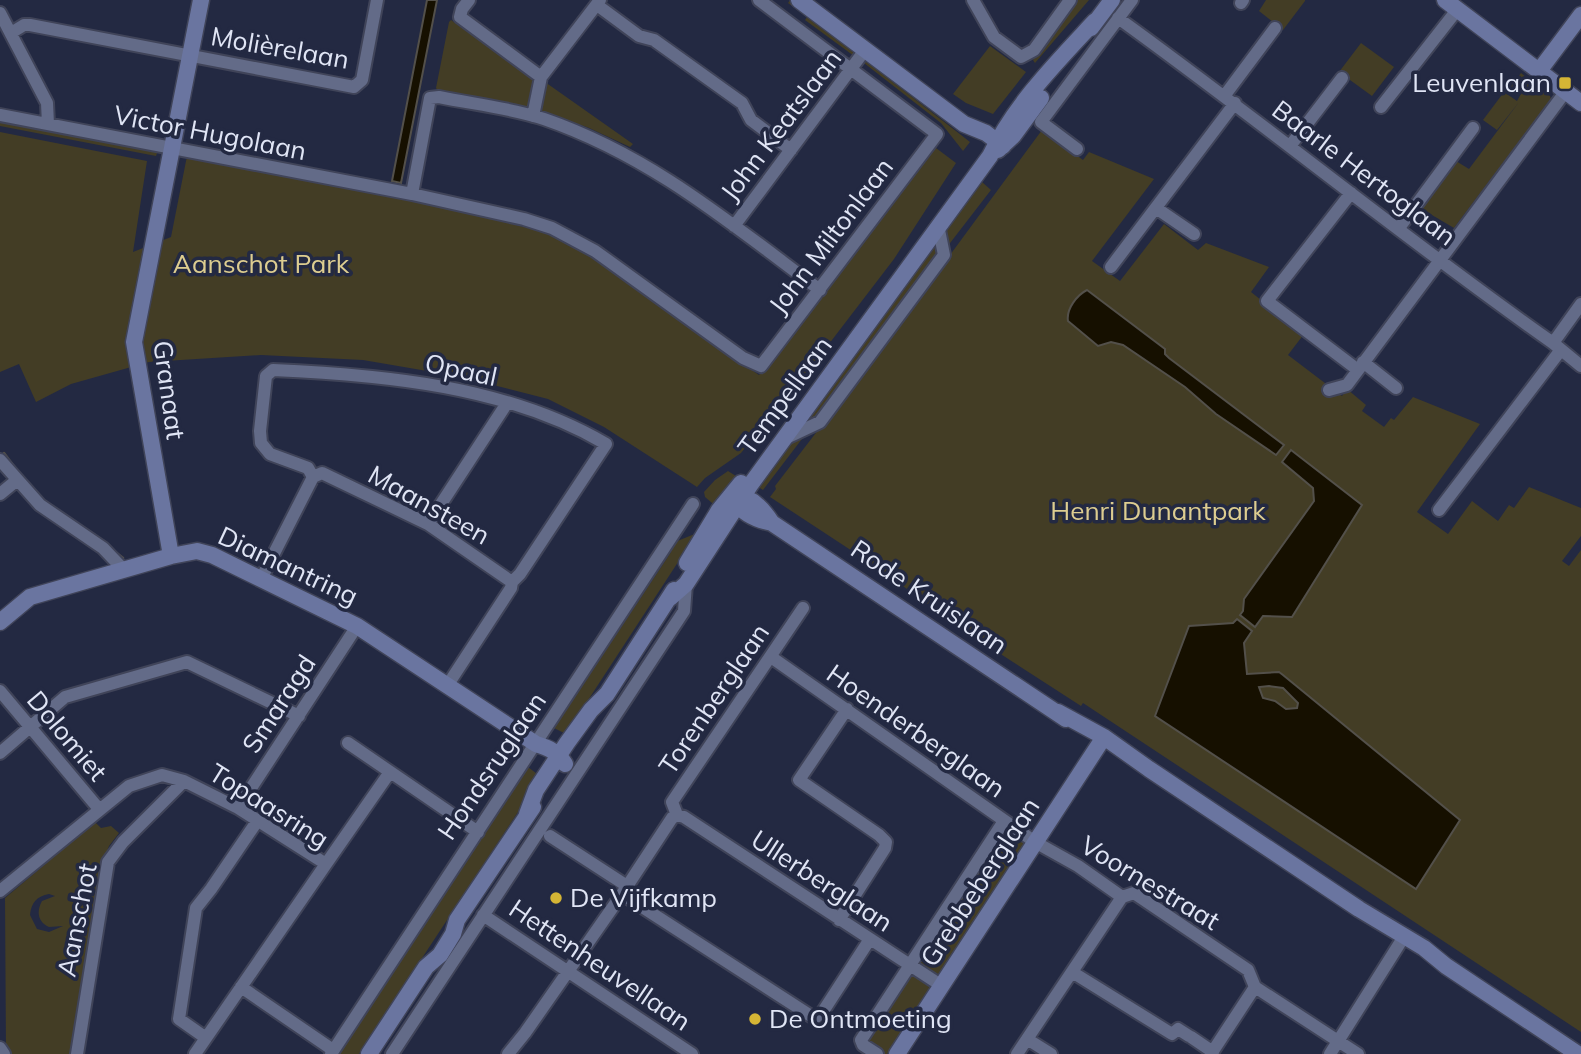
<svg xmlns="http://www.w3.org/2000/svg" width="1581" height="1054" font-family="Mulish,sans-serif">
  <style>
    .green { fill: #433d25; fill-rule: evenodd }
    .water { fill: #161000; stroke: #53504a; stroke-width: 2; fill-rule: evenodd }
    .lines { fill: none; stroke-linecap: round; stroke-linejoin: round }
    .stream { stroke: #53504a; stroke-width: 2.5 }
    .street-casing { stroke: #404459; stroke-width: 16 }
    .secondary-casing { stroke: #404459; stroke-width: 19 }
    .street { stroke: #636b88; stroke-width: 12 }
    .secondary { stroke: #6a75a0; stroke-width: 16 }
    .poi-dot { fill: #d5b535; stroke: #232942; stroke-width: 2.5 }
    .labels { text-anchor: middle; stroke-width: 7; stroke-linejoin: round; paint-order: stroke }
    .street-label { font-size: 26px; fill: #e0e5f5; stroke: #232942 }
    .poi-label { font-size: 26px; fill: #e0e5f5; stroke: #232942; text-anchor: start }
    .park-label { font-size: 26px; fill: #ddcd90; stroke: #232942 }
  </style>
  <rect width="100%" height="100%" fill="#232942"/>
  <!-- green -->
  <path class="green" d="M790,0l67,51 -3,5 -49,-36 2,-3 -19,-14z
    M1075,0h14l-54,63 -2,-3z
    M1266,0h39v1l-22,29 -24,-19z
    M451,20l81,58 2,4 -4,24 -5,3 -87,-18 -2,-3 13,-66z
    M1361,43l33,24 -22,29 -33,-24z
    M990,46l36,26 -33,42 -27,-11 -13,-9z
    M866,61l104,81 -7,9 -22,-28 -77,-60z
    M1521,73l29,23 1,3 -97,129 -29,-17 -6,-1 37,-49 13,8 50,-67 -22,28 -14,-10 21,-28 13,9 5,-9 -3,-2 -3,4 -7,-5z
    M545,82l88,62 -3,3 -41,-19 -50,-18z
    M0,119l158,31 -2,6 -156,-30z
    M1042,130l41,30 6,-8 65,27 -62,82 28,20 44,-57 34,26 8,-7 63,24 -18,25 53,42 -16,21 54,41 5,-7 19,16 -4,6 22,16 7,-9 3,2 19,-23 67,27 -63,88 31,22 24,-33 26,20 11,-16 5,3 15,-21 52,21v28l-19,25 7,5 12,-16v482l-498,-329 -2,3 -116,-75 -6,-5 2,-3 -8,-5 -2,3 -73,-53 -108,-71 6,-8 -1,-3 177,-230 -2,-1z
    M0,132l147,29 -14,91 38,-15 16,-81 248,49 126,31 198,139 173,-230 24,18 -62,96 -62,81 -91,113 -36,25 -8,9 -93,-60 -56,-28 -86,-22 -99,-17 -102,-5 -112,7 -78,22 -35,18 -17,-38 -19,8z
    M982,182l9,8 -44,57 -4,-13z
    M936,244v17l-117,157 -23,11z
    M805,435l-42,55 -8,-5 32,-44z
    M728,471l11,7 -21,30 -13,-11 -1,-5 11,-12z
    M697,533l-131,201 -14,-7 7,-6 112,-169 -1,-4 5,-6z
    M528,767l13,10 -182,277h-20z
    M95,822l6,6 10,-2 8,7 -10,13 -8,22 -29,186h-66l-1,-156zM49,894l6,2 -13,5c-6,11 -4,21 7,26l14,-1 -14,6 -12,-3 -7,-14c1,-12 7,-19 19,-21z
    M1007,829l22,15 -88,133 -23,-15z
    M911,973l23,15 -47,66h-4l-18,-12z"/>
  <!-- water -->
  <path class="water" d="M427,0h10l-36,183 -9,-2z
    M1087,290l78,59v5l4,4 115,87 -8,10 -60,-41 -31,-27 -62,-42 -12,-3 -13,4 -30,-25c-2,-12 9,-26 19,-31z
    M1291,450l71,55 -70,112 -29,-1 -8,11 -15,-12 3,-4 1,-12 70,-98 -1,-13 -31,-26z
    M1237,619l15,12 -8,12 3,31 32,-2 4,3 177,145 -44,69 -261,-173 34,-90 44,-3zM1269,686l14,2 15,15 -1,5 -11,1 -11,-8 -12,-3 -4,-11z"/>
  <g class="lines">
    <!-- stream -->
    <path class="stream" d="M4,453l12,16
      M98,538l25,20"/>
    <!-- street casing -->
    <g class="street-casing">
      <path id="street" d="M469,0l-7,9 -2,8 81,60
        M973,0l21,37 27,20 13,-7 36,-50
        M1241,3l2,-3
        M597,5l42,31 15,4 88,63 9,17 40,30
        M0,13l47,90 1,21
        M1118,18c147,106 287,221 435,325l28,23
        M11,33l13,-8h6l324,62 8,-7 15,-80
        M1225,95l50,-67
        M1381,107l76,-97
        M0,115l412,79 112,25 28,9 43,23 148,107 18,8 176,-232 -178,-134
        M533,116l8,-39 59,-77
        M1290,146l52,-68
        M1077,149l-36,-27 91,-122
        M1351,193l-84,108 91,69
        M412,194l18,-96 9,-1c34,7 72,11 105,22 107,37 186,104 276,171
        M1156,208l38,26
        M734,226l131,-176
        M1399,228l74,-100
        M1111,267l124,-164
        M1553,343l28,-39
        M1363,362l33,26
        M1329,390l18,-5 219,-294
        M786,438l34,-16 124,-167 -6,-30
        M0,460l40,45 63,43 20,21
        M313,477l-5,-9 -38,-14 -9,-11 -1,-12 6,-55 7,-6c112,5 234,16 333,74l-86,130 -8,8
        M0,494l17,-14
        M1439,510l121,-159
        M428,524l79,-121
        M261,579l52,-102 9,-4 106,51 84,58 -1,6 -64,98
        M771,657l264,185 43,24 44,31 12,-4 114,77 7,17 103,67
        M0,691l99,118
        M348,743l130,89
        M0,753l65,-56 122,-35 112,54
        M238,808l119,-182
        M677,815l7,2 258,169
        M550,836l77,50
        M326,864l64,-92
        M0,891l129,-105 33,-11 22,6 54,27 88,56 -131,190
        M622,894l189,122 5,1 6,-4 48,-74
        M483,915l209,139
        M839,920l46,-72 1,-6 -7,-7 -80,-55 48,-71
        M1072,972l100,62 6,-5 11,7
        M241,987l92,63
        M1191,1037l22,15
        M206,1038l-27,-19 17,-111 15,-19 47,-69
        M1027,1039l24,15
        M0,1048l4,6
        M77,1054l31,-192 15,-20 61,-61
        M331,1054l362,-550
        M392,1054l292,-443 2,-27
        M508,1054l17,-21 97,-139 50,-76 5,-3 -5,-13 131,-194
        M877,1054l-14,-9 -2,-5 143,-219
        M1017,1054l105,-157
        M1211,1054l44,-67
        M1330,1054l75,-119"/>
    </g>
    <!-- secondary casing -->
    <g class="secondary-casing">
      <path id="secondary" d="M799,0l165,124 22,9 17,13
        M1445,0l136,103
        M1091,28l21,-28
        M1539,71l42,-56
        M998,150l15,-14 28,-38
        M734,495c17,0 29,14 38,28
        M734,499c7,14 23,21 38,24l294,196
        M171,556l-37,-214 67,-342
        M687,563l32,-53 22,-27
        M670,598l16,-14 65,-100 239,-328c25,-52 67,-94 105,-135
        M0,622l30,-25 141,-41 26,-5 15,4 145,71 179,118c13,4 22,8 29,20
        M1058,712l46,25 45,32 210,140 65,39 22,18 132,88
        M527,814l9,-24 31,-47 24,-33 16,-16 67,-104
        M369,1054l57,-87 14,-12 13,-21 4,-14 76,-113
        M897,1054l207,-317"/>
    </g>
    <!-- street -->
    <use href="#street" class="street"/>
    <!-- secondary -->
    <use href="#secondary" class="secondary"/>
  </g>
  <!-- markers -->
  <g class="poi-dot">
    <rect x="1558" y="76" width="14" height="14" rx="3.5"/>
    <circle cx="556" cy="898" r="7"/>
    <circle cx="755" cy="1019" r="7"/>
  </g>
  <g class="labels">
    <!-- street labels -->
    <g class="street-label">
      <text transform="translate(280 48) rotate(10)" y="9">Molièrelaan</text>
      <text transform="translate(781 125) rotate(-53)" y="9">John Keatslaan</text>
      <text transform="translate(210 133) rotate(11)" y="9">Victor Hugolaan</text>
      <text transform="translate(1364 173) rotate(37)" y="9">Baarle Hertoglaan</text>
      <text transform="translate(831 236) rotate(-53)" y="9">John Miltonlaan</text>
      <text transform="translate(461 370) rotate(12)" y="9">Opaal</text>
      <text transform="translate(169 390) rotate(82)" y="9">Granaat</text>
      <text transform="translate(785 396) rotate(-54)" y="9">Tempellaan</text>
      <text transform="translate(429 505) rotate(29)" y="9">Maansteen</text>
      <text transform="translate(288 566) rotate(25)" y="9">Diamantring</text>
      <text transform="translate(929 597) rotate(34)" y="9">Rode Kruislaan</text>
      <text transform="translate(714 699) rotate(-56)" y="9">Torenberglaan</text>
      <text transform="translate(279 704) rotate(-57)" y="9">Smaragd</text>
      <text transform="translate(916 731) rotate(35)" y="9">Hoenderberglaan</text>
      <text transform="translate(67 736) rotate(50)" y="9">Dolomiet</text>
      <text transform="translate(492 766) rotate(-56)" y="9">Hondsruglaan</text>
      <text transform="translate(269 806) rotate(32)" y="9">Topaasring</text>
      <text transform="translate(822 881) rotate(33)" y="9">Ullerberglaan</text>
      <text transform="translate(980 882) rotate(-57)" y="9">Grebbeberglaan</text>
      <text transform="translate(1150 883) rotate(31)" y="9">Voornestraat</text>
      <text transform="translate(77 920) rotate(-79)" y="9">Aanschot</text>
      <text transform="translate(600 965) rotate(34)" y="9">Hettenheuvellaan</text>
    </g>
    <!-- poi labels -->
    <g class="poi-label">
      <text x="1551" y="92" text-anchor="end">Leuvenlaan</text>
      <text x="570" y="907">De Vijfkamp</text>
      <text x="769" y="1028">De Ontmoeting</text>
    </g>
    <!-- park labels -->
    <g class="park-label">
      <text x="261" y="273">Aanschot Park</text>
      <text x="1158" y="520">Henri Dunantpark</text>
    </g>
  </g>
</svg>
